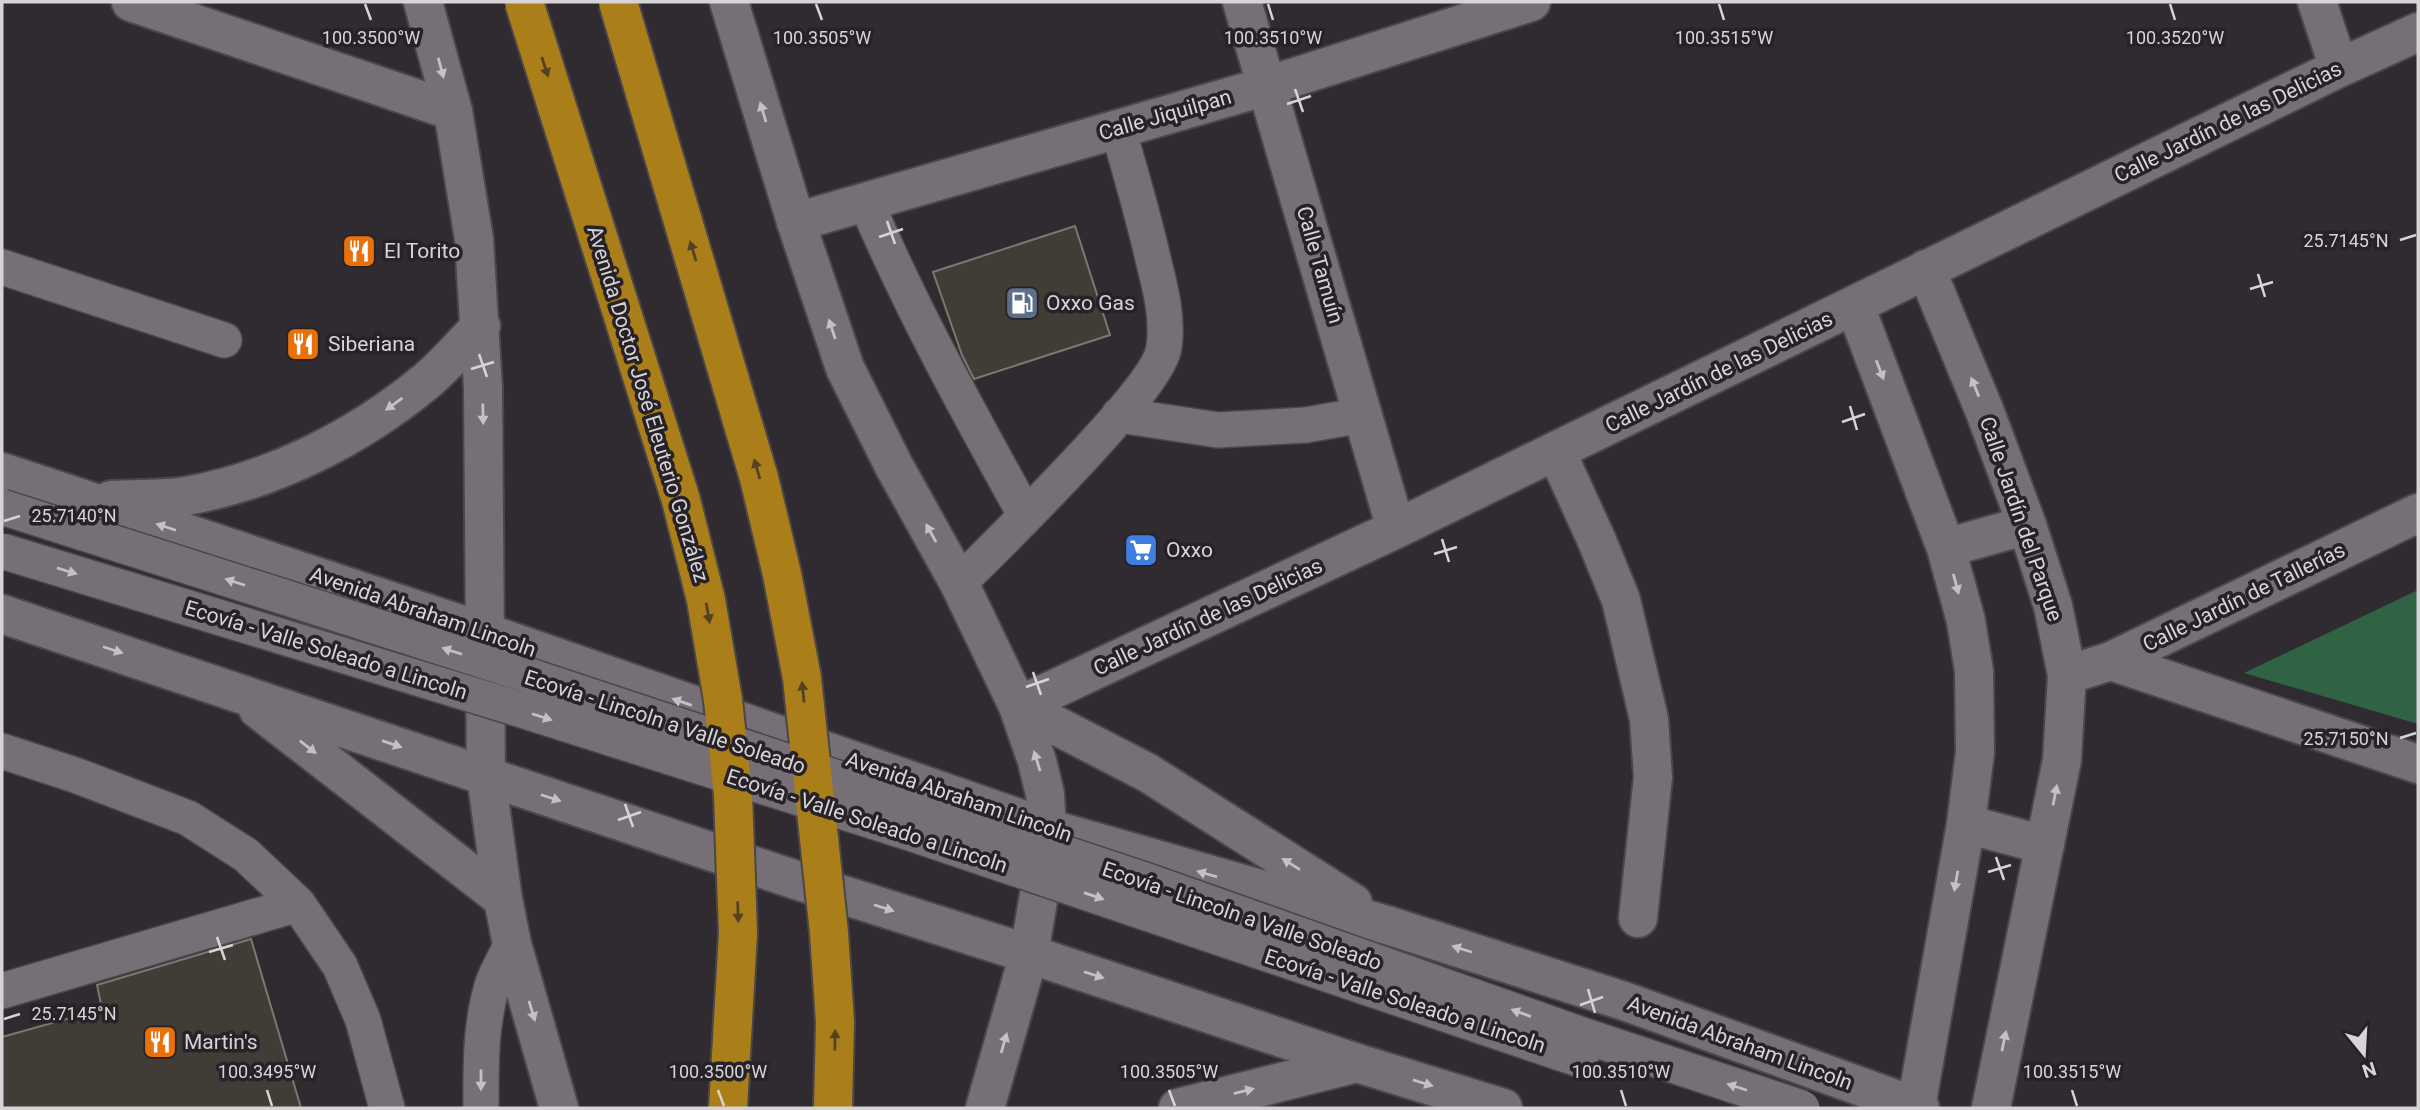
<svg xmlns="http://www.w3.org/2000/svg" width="2420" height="1110" font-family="Roboto,sans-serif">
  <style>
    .green { fill: #306343 }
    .building { fill: #423c36; stroke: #7e7771; stroke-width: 2 }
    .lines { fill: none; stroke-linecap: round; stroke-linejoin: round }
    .lane-casing { stroke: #4a464a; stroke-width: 38 }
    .street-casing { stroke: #4a464a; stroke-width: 42 }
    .secondary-casing { stroke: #4a464a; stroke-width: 42 }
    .lane { stroke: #767076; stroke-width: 35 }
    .street { stroke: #767076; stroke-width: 38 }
    .secondary { stroke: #767076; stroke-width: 38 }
    .lane-bridge-casing { stroke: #4a464a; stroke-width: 38; stroke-linecap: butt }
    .highway-bridge-casing { stroke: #4a464a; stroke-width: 42; stroke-linecap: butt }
    .lane-bridge { stroke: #767076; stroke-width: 35 }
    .highway-bridge { stroke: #aa7e18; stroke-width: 38 }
    .oneway { fill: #554222 }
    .oneway2 { fill: #c4c0c4 }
    .ticks { fill: none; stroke: #d7d4d7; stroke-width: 2.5 }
    .labels { text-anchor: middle; stroke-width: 7; stroke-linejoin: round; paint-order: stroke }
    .street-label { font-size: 21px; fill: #d7d4d7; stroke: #272227 }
    .poi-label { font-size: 21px; fill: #d7d4d7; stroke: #272227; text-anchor: start }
    .ticks-label { font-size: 18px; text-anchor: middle; fill: #d7d4d7; stroke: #272227; stroke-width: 7; stroke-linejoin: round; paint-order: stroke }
  </style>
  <rect width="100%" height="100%" fill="#302b31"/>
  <!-- green -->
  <path class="green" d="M2418,590v134l-174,-51z"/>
  <!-- building -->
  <path class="building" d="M1075,226l35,109 -136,44 -12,-24 -29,-83z
    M251,939l50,169h-299v-71l100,-28 -5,-24z"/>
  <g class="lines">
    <!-- lane casing -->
    <g class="lane-casing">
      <path id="lane" d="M866,202c46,108 103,211 160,314
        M2,267l222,73
        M1119,415l99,15 88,-5 57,-10
        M959,583c36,-36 201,-196 205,-236 4,-28 -3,-57 -10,-84 -10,-45 -23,-89 -36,-134
        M2,751l73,24 113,43 58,37 52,49 42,62 23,54 24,88
        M2,991l296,-87
        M481,1108c0,-42 -1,-84 12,-125 5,-13 13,-27 19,-39"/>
    </g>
    <!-- street casing -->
    <g class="street-casing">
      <path id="street" d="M131,2l322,109
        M1242,2l154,527
        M2317,2l22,66
        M796,222l471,-136 264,-84
        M1926,269l59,143 42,113 26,81 14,69 -5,85 -71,348
        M1855,306l91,242 20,73 8,50 1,81 -9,72 -50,283
        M1556,451l41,90 24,59 28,119 4,58 -15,141
        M1946,548l81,-23
        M2111,661l307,103
        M2067,675l44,-14 307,-148
        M1018,706l378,-177 943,-461 79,-36
        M1966,824l79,21"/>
    </g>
    <!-- secondary casing -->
    <g class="secondary-casing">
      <path id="secondary" d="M423,2l30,109 21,128 9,149 3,388 17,123 9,45 47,164
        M729,2l67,220 49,146 49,98 65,117 59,123 19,55 8,33 2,34 -3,37 -15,89 -44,154
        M2,472l485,161 560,195 343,98 234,75 296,107
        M111,500c25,-2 51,0 75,-4 86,-15 171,-58 238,-113 21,-17 38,-38 57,-57
        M2,614l794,266 233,74 328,109 146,45
        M1018,706l130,67 205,130
        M258,709l245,190
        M1178,1108l179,-45"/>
    </g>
    <!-- lane -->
    <use href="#lane" class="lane"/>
    <!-- street -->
    <use href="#street" class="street"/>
    <!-- secondary -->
    <use href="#secondary" class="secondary"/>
    <!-- lane-bridge casing -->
    <g class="lane-bridge-casing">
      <path id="lane-bridge" d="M2,507l498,159 648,215 437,155 217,72
        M2,551l507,155 404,128 668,226"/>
    </g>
    <!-- highway-bridge casing -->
    <g class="highway-bridge-casing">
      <path id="highway-bridge" d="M524,2l157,498 25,100 17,100 10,95 5,138 -10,175
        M618,2l141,476 23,96 20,104 27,255 6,89 -2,86"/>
    </g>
    <!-- lane-bridge -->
    <use href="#lane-bridge" class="lane-bridge"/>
    <!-- highway-bridge -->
    <use href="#highway-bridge" class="highway-bridge"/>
  </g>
  <!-- one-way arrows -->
  <defs><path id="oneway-solid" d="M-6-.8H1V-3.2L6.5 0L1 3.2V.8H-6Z" transform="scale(1.75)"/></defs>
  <g class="oneway">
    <use href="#oneway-solid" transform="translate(545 67) rotate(72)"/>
    <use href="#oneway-solid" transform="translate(693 251) rotate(-107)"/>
    <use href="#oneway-solid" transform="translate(757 469) rotate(-106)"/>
    <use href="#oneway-solid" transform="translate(708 613) rotate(80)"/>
    <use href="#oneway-solid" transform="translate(803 692) rotate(-96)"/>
    <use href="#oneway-solid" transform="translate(738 912) rotate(88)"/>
    <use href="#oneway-solid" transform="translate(835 1040) rotate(-89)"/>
  </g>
  <g class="oneway2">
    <use href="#oneway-solid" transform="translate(441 68) rotate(75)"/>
    <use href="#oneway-solid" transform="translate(763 112) rotate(-107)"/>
    <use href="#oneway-solid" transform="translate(832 329) rotate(-108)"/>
    <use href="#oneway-solid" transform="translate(1880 370) rotate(69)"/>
    <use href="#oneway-solid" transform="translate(1975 387) rotate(-112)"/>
    <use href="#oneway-solid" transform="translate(394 404) rotate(144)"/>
    <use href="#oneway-solid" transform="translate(483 414) rotate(89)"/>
    <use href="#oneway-solid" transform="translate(166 527) rotate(-162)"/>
    <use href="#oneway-solid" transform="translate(931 533) rotate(-119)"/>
    <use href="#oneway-solid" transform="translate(67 571) rotate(17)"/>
    <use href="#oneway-solid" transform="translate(235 582) rotate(-162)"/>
    <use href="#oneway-solid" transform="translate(1956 584) rotate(75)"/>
    <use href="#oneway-solid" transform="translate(113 650) rotate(18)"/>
    <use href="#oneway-solid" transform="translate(452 651) rotate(-162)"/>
    <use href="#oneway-solid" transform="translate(682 702) rotate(-161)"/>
    <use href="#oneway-solid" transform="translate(542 717) rotate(18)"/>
    <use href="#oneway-solid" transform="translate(392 744) rotate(19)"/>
    <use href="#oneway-solid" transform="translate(308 747) rotate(38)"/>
    <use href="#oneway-solid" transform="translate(1037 761) rotate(-107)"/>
    <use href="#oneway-solid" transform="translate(2055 795) rotate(-79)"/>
    <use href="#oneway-solid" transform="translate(551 798) rotate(18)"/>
    <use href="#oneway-solid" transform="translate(1291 864) rotate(-148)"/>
    <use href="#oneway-solid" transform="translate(1207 874) rotate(-164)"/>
    <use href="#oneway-solid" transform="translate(1956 881) rotate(100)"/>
    <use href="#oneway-solid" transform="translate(1094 896) rotate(19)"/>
    <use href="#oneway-solid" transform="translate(884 908) rotate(18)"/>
    <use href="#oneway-solid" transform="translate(1462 949) rotate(-162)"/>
    <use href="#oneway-solid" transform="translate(1094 975) rotate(18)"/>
    <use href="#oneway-solid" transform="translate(532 1011) rotate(73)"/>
    <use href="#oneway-solid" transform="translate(1521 1013) rotate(-160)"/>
    <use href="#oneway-solid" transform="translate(2004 1041) rotate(-78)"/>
    <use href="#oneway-solid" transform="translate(1004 1043) rotate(-74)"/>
    <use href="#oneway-solid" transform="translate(481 1080) rotate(90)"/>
    <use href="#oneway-solid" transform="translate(1423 1083) rotate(17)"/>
    <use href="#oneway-solid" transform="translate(1737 1087) rotate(-162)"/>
    <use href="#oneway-solid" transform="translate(1244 1091) rotate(-14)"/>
  </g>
  <!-- ticks -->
  <path class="ticks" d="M365,4l6,16M816,4l6,16M1268,4l5,16M1719,4l5,16M2170,4l5,16M1295,89l8,23M1287,104l24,-8M887,221l8,23M879,237l24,-8M2400,240l16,-5M2258,274l7,23M2250,289l23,-7M479,354l8,23M471,369l23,-7M1850,406l7,24M1842,422l23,-8M4,521l16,-5M1442,539l7,23M1434,554l23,-7M1033,672l8,23M1026,687l23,-8M2400,738l16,-5M625,804l8,23M618,820l23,-8M1996,857l8,23M1988,872l23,-7M217,937l8,23M209,952l24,-7M1588,989l7,24M1580,1005l23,-8M4,1019l16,-5M267,1090l5,16M718,1090l6,16M1169,1090l6,16M1621,1090l5,16M2072,1090l5,16"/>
  <!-- icons -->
  <defs>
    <g id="restaurant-square" transform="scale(1.75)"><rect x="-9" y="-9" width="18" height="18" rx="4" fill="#e8710a" stroke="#272227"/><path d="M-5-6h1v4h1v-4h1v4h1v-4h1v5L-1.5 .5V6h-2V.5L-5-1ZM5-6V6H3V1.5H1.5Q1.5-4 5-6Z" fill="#fff"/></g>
    <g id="fuel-square" transform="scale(1.75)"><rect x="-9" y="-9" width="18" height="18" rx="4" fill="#5c6f8a" stroke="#272227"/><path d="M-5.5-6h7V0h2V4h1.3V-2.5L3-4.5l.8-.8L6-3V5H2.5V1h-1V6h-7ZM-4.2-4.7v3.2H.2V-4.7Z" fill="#fff"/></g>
    <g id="supermarket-square" transform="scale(1.75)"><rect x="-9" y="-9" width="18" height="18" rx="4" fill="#3f7fe0" stroke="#272227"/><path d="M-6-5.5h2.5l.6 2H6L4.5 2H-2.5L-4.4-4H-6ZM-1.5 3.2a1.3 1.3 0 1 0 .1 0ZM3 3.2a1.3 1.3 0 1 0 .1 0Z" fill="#fff"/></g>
  </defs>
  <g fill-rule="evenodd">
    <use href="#restaurant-square" x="359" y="251"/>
    <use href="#fuel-square" x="1022" y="303"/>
    <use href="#restaurant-square" x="303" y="344"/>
    <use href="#supermarket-square" x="1141" y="550"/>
    <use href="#restaurant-square" x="160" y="1042"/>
  </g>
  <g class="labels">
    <!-- street labels -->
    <g class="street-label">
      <text transform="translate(1165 115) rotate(-16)" y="7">Calle Jiquilpan</text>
      <text transform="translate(2228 122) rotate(-26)" y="7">Calle Jardín de las Delicias</text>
      <text transform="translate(1320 265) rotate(74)" y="7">Calle Tamuín</text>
      <text transform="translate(1719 372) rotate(-26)" y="7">Calle Jardín de las Delicias</text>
      <text transform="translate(648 404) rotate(73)" y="7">Avenida Doctor José Eleuterio González</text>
      <text transform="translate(2021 519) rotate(71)" y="7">Calle Jardín del Parque</text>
      <text transform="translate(2244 597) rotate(-26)" y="7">Calle Jardín de Tallerías</text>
      <text transform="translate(423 612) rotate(19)" y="7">Avenida Abraham Lincoln</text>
      <text transform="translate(1208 617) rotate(-25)" y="7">Calle Jardín de las Delicias</text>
      <text transform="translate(326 650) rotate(17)" y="7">Ecovía - Valle Soleado a Lincoln</text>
      <text transform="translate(665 722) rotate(18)" y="7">Ecovía - Lincoln a Valle Soleado</text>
      <text transform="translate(959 797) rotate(19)" y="7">Avenida Abraham Lincoln</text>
      <text transform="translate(867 821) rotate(18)" y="7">Ecovía - Valle Soleado a Lincoln</text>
      <text transform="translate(1242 916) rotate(19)" y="7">Ecovía - Lincoln a Valle Soleado</text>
      <text transform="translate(1405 1001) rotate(18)" y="7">Ecovía - Valle Soleado a Lincoln</text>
      <text transform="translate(1740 1043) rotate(20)" y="7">Avenida Abraham Lincoln</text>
    </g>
    <!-- poi labels -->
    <g class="poi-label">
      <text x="384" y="258">El Torito</text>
      <text x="1046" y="310">Oxxo Gas</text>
      <text x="328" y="351">Siberiana</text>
      <text x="1166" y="557">Oxxo</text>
      <text x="184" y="1049">Martin's</text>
    </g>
  </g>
  <g class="ticks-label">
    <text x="371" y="44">100.3500°W</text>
    <text x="822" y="44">100.3505°W</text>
    <text x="1273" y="44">100.3510°W</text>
    <text x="1724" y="44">100.3515°W</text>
    <text x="2175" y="44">100.3520°W</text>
    <text x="2346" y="247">25.7145°N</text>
    <text x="74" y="522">25.7140°N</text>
    <text x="2346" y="745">25.7150°N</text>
    <text x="74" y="1020">25.7145°N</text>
    <text x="267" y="1078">100.3495°W</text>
    <text x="718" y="1078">100.3500°W</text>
    <text x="1169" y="1078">100.3505°W</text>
    <text x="1621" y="1078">100.3510°W</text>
    <text x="2072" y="1078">100.3515°W</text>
  </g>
  <!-- border -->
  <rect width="2420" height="1110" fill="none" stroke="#d7d4d7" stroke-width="7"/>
  <!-- north arrow -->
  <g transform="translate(2364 1054) rotate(162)" stroke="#272227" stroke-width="5" paint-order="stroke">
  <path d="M0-5L12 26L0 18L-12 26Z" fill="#d7d4d7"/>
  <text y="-10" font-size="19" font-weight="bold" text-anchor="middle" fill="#d7d4d7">N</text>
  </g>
</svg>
